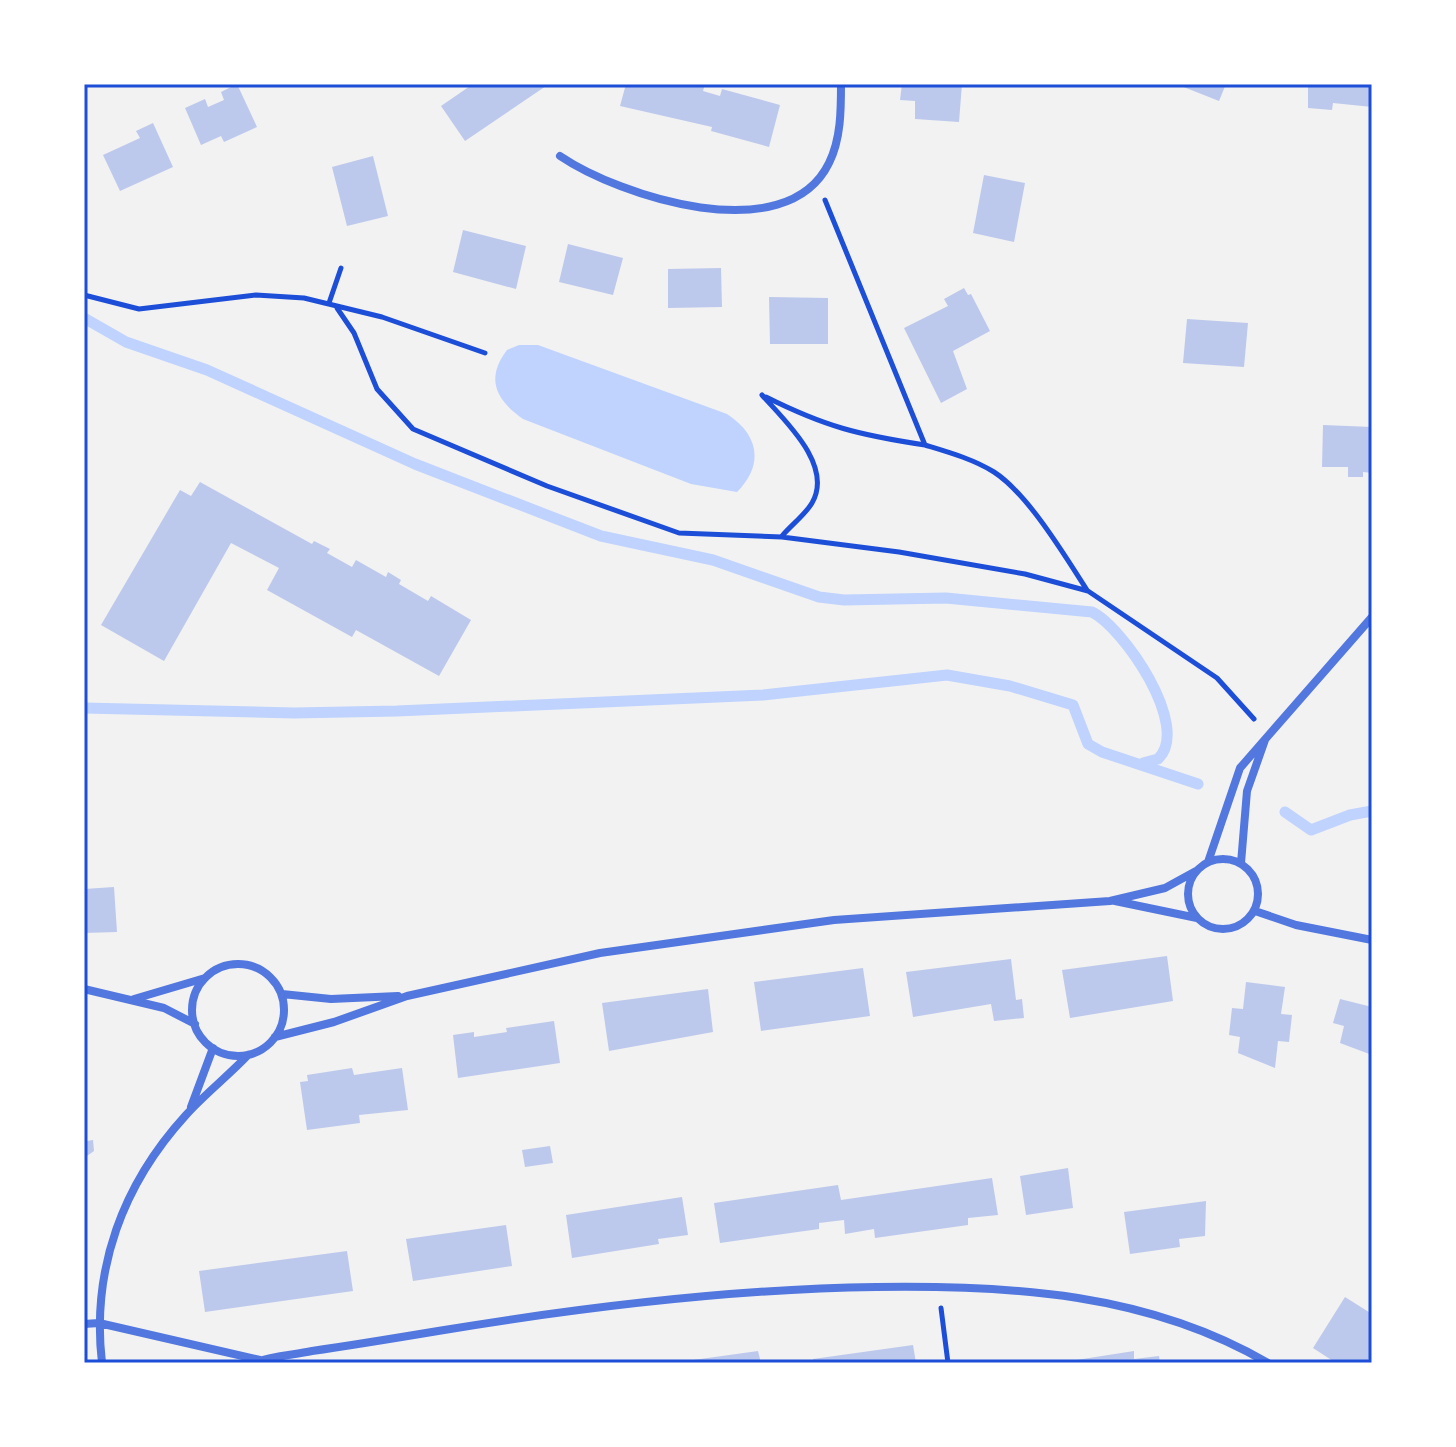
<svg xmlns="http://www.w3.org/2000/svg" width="1456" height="1447" font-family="'Source Sans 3',sans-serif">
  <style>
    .water { fill: #bfd3fe }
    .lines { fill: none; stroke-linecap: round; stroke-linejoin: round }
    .stream { stroke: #bfd3fe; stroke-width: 11 }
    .building { fill: #bdc9ec }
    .path { stroke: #1d4ed8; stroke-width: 5 }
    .minor { stroke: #5277de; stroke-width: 8 }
    .neatline { fill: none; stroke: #1d4ed8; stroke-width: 3 }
  </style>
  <rect width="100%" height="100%" fill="#f2f2f2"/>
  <!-- water -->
  <path class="water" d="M519,345h19l189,69c31,20 38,50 10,78l-46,-8 -168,-65c-27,-19 -38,-40 -16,-69z"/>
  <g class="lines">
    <!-- stream -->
    <path class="stream" d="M84,318l42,24 81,28 208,94 186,72 112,24 106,37 25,3 102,-2 146,14c31,15 100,115 66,147l-15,4
      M84,708l210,5 103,-2 366,-16 184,-20 63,11 63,19 15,39 14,8 96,32
      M1285,812l26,18 39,-15 22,-4"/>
  </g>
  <!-- building -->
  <path class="building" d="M237,84l20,43 -33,15 -3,-6 -20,9 -16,-37 20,-9 3,8 16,-7 -3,-8z
    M473,84h76l-84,57 -24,-35z
    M626,84h79l-2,7 17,5 2,-7 58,16 -11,42 -58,-16 1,-4 -92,-21z
    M902,84h60l-3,38 -44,-3v-18l-15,-1z
    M1176,84h50l-7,17z
    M1308,84h64v23l-39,-4 -1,7 -24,-2z
    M153,123l20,44 -53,24 -17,-36 37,-17 -4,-7z
    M373,156l15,60 -41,10 -15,-59z
    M984,175l41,8 -11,59 -41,-9z
    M463,230l63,16 -10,43 -63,-17z
    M568,244l55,14 -10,37 -54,-13z
    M721,268l1,39 -54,1v-39z
    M964,288l4,7 3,-1 19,37 -37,20 14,38 -26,14 -37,-75 44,-22 -4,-7z
    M769,297l59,1v46h-58z
    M1187,319l61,4 -4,44 -61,-4z
    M1323,425l49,2v46l-9,-1v5h-15v-10h-26z
    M200,482l112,62 2,-3 16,8 -3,4 25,14 4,-7 30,17 2,-5 13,8 -2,4 29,17 3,-5 40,24 -32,56 -83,-46 -4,7 -85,-47 12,-22 -48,-25 -67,118 -63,-36 79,-135 11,6z
    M114,887l3,45 -33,1v-44z
    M1167,956l6,45 -103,17 -8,-48z
    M1011,959l5,41 6,-1 2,19 -30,3 -3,-17 -78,13 -7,-45z
    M863,968l7,48 -109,15 -7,-49z
    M1246,982l39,5 -4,27 11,1 -3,27 -11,-1 -3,27 -37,-15 2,-16 -11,-2 3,-27 11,1z
    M708,989l5,43 -104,19 -7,-48z
    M1340,999l32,8v48l-32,-12 4,-17 -11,-3z
    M554,1021l6,42 -102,15 -5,-43 21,-3v5l33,-5 -1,-4z
    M352,1068l2,7 48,-7 6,42 -49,5 1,8 -53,7 -7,-48 8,-1 -1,-6z
    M84,1130l3,11 6,-1 1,11 -10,7z
    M550,1146l3,17 -28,4 -3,-17z
    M1068,1168l5,40 -47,7 -6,-39z
    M992,1178l6,37 -30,3v7l-93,13 -1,-9 -29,5 -1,-14 -25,3v6l-99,14 -6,-40 124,-18 3,15z
    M682,1197l6,38 -30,4 1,5 -87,14 -6,-43z
    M1206,1201l-1,35 -26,3 1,8 -50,7 -6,-42z
    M506,1225l6,41 -99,15 -7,-42z
    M347,1251l6,40 -148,21 -6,-41z
    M1345,1297l27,17v39l-6,10h-30l-23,-15z
    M913,1345l3,18h-102l-1,-4z
    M758,1351l3,12h-75v-2z
    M1134,1351v8l25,-3 1,7h-103z"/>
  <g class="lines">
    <!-- path -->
    <path class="path" d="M825,200l100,245c23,7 48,14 69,27 34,22 71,84 93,118
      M84,295l55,14 117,-14 48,3 78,19 103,36
      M329,303l12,-35
      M337,308l17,25 23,56 36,40 134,57 132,47 103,4 117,15 126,22 63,17 129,87 37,41
      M762,395c22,25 72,70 50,108 -7,12 -21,22 -30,33
      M766,397c60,30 93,38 159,48
      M941,1308l7,55"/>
    <!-- minor -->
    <path class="minor" d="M560,156c59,40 226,95 269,7 12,-24 12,-53 12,-79
      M1188 894a35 35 0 1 1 70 0a35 35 0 1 1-70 0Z
      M1208,862l32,-94 132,-151
      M1241,863l6,-72 18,-51
      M1115,901l82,17
      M1255,911l41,14 76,15
      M192 1010a46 46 0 1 1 92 0a46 46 0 1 1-92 0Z
      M84,989l80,19 31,16
      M282,994l49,5 67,-3
      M134,999l71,-21
      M275,1037l59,-15 73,-26 193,-43 234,-33 276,-19 55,-13 31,-17
      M191,1107l22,-59
      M84,1324l15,-1 161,37
      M102,1363c-11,-94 21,-179 84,-248 19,-21 42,-39 62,-60
      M253,1363c18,-7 40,-8 59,-12 42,-6 84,-13 126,-20 145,-24 291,-42 438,-44 136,-2 272,6 392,76"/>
  </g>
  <!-- border -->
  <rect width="1456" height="1447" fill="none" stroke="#ffffff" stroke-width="172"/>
  <rect x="86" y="86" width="1284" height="1275" class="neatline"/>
</svg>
